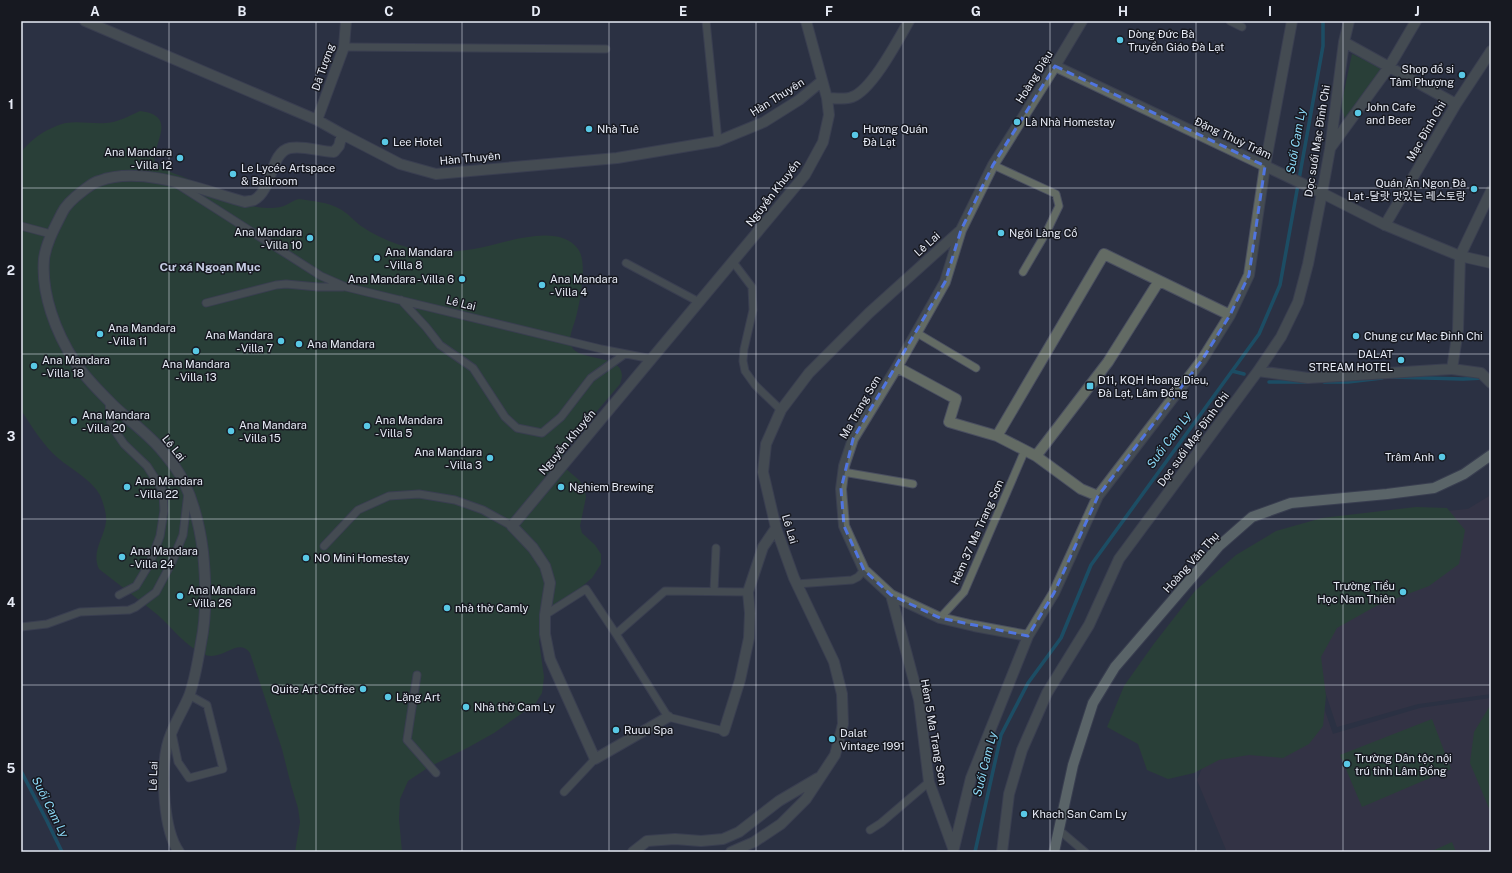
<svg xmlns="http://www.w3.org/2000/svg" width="1512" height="873" font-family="'Public Sans','Noto Sans KR',sans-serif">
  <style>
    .education { fill: #3d3647 }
    .green { fill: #27502a }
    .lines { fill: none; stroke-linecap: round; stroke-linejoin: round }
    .stream { stroke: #0b708d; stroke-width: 3.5 }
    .service-casing { stroke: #4a4f60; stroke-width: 9 }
    .pedestrian-casing { stroke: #4a4f60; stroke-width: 12 }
    .minor-casing { stroke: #4a4f60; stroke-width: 12 }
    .tertiary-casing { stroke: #4a4f60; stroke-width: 12 }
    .primary-casing { stroke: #4a4f60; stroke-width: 12 }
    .service { stroke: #636b64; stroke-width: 7 }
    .pedestrian { stroke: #636b64; stroke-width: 10 }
    .minor { stroke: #636b64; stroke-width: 10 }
    .tertiary { stroke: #636b64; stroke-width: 10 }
    .primary { stroke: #92a394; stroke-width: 10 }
    .marked { fill: none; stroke: #5075e0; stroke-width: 3; stroke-dasharray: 8 5; stroke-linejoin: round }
    .grid { fill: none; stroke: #e7ebf6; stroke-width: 1; stroke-opacity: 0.55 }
    .poi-dot { fill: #59c8e5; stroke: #171921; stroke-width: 1.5 }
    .labels { text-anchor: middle; stroke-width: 3; stroke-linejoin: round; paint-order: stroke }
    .poi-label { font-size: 11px; fill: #e7ebf6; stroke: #171921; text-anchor: start }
    .street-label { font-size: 11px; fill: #e7ebf6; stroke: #171921 }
    .water-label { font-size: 12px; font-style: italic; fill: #8ddbf9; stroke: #171921 }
    .neighbourhood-label { font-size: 12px; font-weight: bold; fill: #c3cae1; stroke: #171921 }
    .neatline { fill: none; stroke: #e7ebf6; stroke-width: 1.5 }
    .grid-label { font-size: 13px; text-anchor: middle; font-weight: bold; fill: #e7ebf6 }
  </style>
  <rect width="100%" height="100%" fill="#2c3143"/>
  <!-- education -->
  <path class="education" d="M1491,495v199l-73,10 -81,23 -36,-108 106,-104 61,-6z
    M1319,694l14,40 87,-26 71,-10v154h-264l-30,-72 14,-33z"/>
  <!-- green -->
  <path class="green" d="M1352,54l30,14 -36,54 -5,-16z
    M140,111c40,5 11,33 15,52 10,8 24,12 36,17 25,11 48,27 76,28 6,0 15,0 21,-4 4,-2 6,-4 11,-5 13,2 29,3 41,10 8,4 14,12 21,17 22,15 50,25 77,26 12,0 24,-1 36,-3 27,-4 83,-28 104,0 10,13 2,53 -2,68 -2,9 -9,21 -4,30 6,14 49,7 50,28 0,2 -1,6 -2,9l-56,66 -2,10 3,8 14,12 5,7 2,10 -6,29 2,7 13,12 6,9v10l-9,14 -32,27 -15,18 -6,18 5,36 -2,16 -7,11 -41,29 -25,14 -40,20 -21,14 -8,18 -1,20 3,33h-107l5,-30 -2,-14 -7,-23 -9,-36 -32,-96c-12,-17 -28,10 -47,1 -17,-8 -30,-25 -44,-38 -19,-16 -40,-31 -60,-47 -8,-17 5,-31 7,-47 1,-8 -3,-20 -6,-27 -9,-16 -28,-25 -42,-37 -15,-13 -26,-31 -37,-48v-257c9,-14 28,-26 45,-30 13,-2 27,1 40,0 13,-1 23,-7 34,-12z
    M1416,507l31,1 18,22 -6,34 -30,22 -53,20 -39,22 -16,29 5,39 -3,30 -14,18 -26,14 -34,-3 -30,5 -25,13 -26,6 -21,-9 -9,-26 -31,-17 17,-41 29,-41 42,-54 41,-36 40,-24 46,-13z
    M1491,704v109l-21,-50 4,-31z
    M1432,719l19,50 -89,38 -22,-52z
    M1452,842l4,10h-26z"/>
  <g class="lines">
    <!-- stream -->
    <path class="stream" d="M1232,371l12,3
      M1390,377l73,2 21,-1
      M1269,382h37
      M1324,382h24l34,-4
      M21,771l26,50 15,31
      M975,852l26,-117 27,-52 33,-45 30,-73 168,-231 21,-49 43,-239v-25"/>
    <!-- service casing -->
    <g class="service-casing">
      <path id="service" d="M706,21l12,120
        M1230,21l12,6
        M344,47l262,2
        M993,165l63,29 3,12 -12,25 -24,41
        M177,184l144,92 25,11 255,62 51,10
        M21,226l30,8
        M733,262l19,25 1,23 -9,39 -1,12 2,10 10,14 26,25
        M626,263l73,39
        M401,300l25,27 14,18 33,23 32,49 12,11 25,5 19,-16 30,-39 34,-24
        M206,303l70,-18 10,-1 32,3h25
        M917,333l59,35
        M109,401l2,24 13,19 23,22 16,25 1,20 -4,25 -10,27 -14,23 -17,9
        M843,472l70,12
        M324,546l34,-36 31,-14 30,-2 36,6 28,10 29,16
        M796,584l56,-4 6,-3 6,-7
        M714,591l2,-43
        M545,615l41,-26 30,45 52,83 56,14
        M940,618l24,-26 61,-142
        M21,627l26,-3 33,-12 49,-2 7,-3 20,-15 16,-30 11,-27 5,-42
        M616,634l49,-43 83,1
        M417,675l-10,65 29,33
        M172,733l6,29 11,16 34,-9 -16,-64 -18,-10
        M564,792l31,-33
        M870,830l11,-7 48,-41
        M1059,830l26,22"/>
    </g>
    <!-- pedestrian casing -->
    <g class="pedestrian-casing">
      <path id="pedestrian" d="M1452,369l29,4 10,10"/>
    </g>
    <!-- minor casing -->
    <g class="minor-casing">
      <path id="minor" d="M85,21l232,99 25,14 58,30 36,10 181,-16 101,-17 46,-19 35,-22 23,-19
        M1344,42l112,62
        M827,98c7,0 18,2 25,-1 20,-7 46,-57 57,-76
        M317,120l27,-73 2,-26
        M1331,147l58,-80 27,-46
        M1385,225l71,-121 35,-53
        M897,367l59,32 -7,23 48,14
        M1258,371l50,7 144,-9 6,-39 2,-74 31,-65
        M1036,456l72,-94 51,-81
        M1098,496l-17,-7 -45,-33 -39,-20 107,-182 126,61
        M891,595l28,105 10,82 24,66
        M1028,636l-54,-10 -34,-8 -49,-23 -27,-25 -20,-44 -3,-37 3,-23 9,-27 44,-72 48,-85 16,-52 32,-65 62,-99
        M668,717l-73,42 -45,-100 -5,-25v-19l5,-32 -5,-17 -12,-18 -21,-22 293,-351 18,-33 6,-27 -2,-17 -21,-77
        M724,731l16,-51 9,-42 1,-25 -2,-21 15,-45 13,-19
        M179,852c-16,-22 -18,-80 -12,-106 4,-18 15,-33 22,-50 6,-16 9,-36 12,-53 6,-29 5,-61 2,-91 -3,-26 -12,-63 -28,-85 -7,-9 -15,-20 -24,-28 -14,-14 -30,-25 -43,-39 -12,-12 -24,-24 -33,-38 -19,-29 -34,-68 -31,-103 2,-16 11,-32 18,-46 4,-9 14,-17 22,-23 4,-3 10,-8 15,-9 43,-16 103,9 146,21 3,-1 7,-1 9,-2 19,-10 16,-48 36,-52 14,-3 30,4 44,4l5,-6 3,-12
        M633,852l14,-11 28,-2 26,2 22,-2 16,-7 40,-31 39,-23
        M731,852l23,-10 27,-18 25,-25 29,-44 8,-31 -1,-30 -8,-32 -40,-84 -18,-50 -13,-56 3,-28 15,-34 28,-37 60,-60 92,-83
        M953,852l18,-74 57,-142 26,-43 44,-97 104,-136 28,-45 19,-40 16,-109 27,-145
        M1002,852l7,-58 13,-44 25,-57 42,-68 30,-66 139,-188 23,-34 17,-35 10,-38 14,-71 8,-44 14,-107 5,-21"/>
    </g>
    <!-- tertiary casing -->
    <g class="tertiary-casing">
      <path id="tertiary" d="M1082,21l-27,45 267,127 63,32 75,31 31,7"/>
    </g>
    <!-- primary casing -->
    <g class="primary-casing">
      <path id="primary" d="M1054,852l19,-87 20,-62 22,-36 104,-121 33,-29 39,-14 96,-9 47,-6 30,-14 27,-19"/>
    </g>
    <!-- service -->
    <use href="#service" class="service"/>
    <!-- pedestrian -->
    <use href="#pedestrian" class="pedestrian"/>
    <!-- minor -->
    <use href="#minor" class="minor"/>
    <!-- tertiary -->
    <use href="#tertiary" class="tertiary"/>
    <!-- primary -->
    <use href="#primary" class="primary"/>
  </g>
  <!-- marked area -->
  <path d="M0 0H1512V873H0ZM1055,66l210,100 -16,109 -19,40 -28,45 -104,136 -44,97 -26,43 -88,-18 -49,-23 -27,-25 -20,-44 -3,-37 12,-50 92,-157 16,-52 32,-65z" fill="#2c3143" fill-opacity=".55" fill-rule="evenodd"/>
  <path class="marked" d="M1055,66l210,100 -16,109 -19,40 -28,45 -104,136 -44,97 -26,43 -88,-18 -49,-23 -27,-25 -20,-44 -3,-37 12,-50 92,-157 16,-52 32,-65z"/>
  <!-- grid -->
  <path class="grid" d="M169,21v831M316,21v831M462,21v831M609,21v831M756,21v831M903,21v831M1050,21v831M1196,21v831M1343,21v831M21,188h1470M21,354h1470M21,519h1470M21,685h1470"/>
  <!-- markers -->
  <g class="poi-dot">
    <circle cx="1120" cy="40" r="4"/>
    <circle cx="1462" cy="75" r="4"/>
    <circle cx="1358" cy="113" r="4"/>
    <circle cx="1017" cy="122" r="4"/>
    <circle cx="589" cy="129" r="4"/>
    <circle cx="855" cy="135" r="4"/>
    <circle cx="385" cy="142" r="4"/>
    <circle cx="180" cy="158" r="4"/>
    <circle cx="233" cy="174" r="4"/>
    <circle cx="1474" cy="189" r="4"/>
    <circle cx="1001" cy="233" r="4"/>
    <circle cx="310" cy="238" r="4"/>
    <circle cx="377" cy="258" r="4"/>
    <circle cx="462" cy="279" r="4"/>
    <circle cx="542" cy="285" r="4"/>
    <circle cx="100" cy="334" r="4"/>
    <circle cx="1356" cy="336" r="4"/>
    <circle cx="281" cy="341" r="4"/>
    <circle cx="299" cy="344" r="4"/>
    <circle cx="196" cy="351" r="4"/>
    <circle cx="1401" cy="360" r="4"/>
    <circle cx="34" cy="366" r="4"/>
    <rect x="1086" y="382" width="8" height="8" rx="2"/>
    <circle cx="74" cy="421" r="4"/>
    <circle cx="367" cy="426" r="4"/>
    <circle cx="231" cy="431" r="4"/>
    <circle cx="1442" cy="457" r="4"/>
    <circle cx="490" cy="458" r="4"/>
    <circle cx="127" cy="487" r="4"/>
    <circle cx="561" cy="487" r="4"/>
    <circle cx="122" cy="557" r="4"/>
    <circle cx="306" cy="558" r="4"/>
    <circle cx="1403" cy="592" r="4"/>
    <circle cx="180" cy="596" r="4"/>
    <circle cx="447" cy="608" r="4"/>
    <circle cx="363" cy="689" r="4"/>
    <circle cx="388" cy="697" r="4"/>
    <circle cx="466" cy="707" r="4"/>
    <circle cx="616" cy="730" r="4"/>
    <circle cx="832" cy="739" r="4"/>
    <circle cx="1347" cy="764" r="4"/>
    <circle cx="1024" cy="814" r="4"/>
  </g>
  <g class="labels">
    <!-- poi labels -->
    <g class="poi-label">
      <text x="1128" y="38">Dòng Đức Bà<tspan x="1128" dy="13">Truyền Giáo Đà Lạt</tspan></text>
      <text x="1454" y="73" text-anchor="end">Shop đồ si<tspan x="1454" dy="13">Tâm Phượng</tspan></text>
      <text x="1366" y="111">John Cafe<tspan x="1366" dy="13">and Beer</tspan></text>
      <text x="1025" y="126">Là Nhà Homestay</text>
      <text x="597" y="133">Nhà Tuê</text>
      <text x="863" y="133">Hương Quán<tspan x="863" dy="13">Đà Lạt</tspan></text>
      <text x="393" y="146">Lee Hotel</text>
      <text x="172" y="156" text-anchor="end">Ana Mandara<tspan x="172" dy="13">- Villa 12</tspan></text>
      <text x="241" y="172">Le Lycée Artspace<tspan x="241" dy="13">&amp; Ballroom</tspan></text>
      <text x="1466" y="187" text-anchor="end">Quán Ăn Ngon Đà<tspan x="1466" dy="13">Lạt -달랏 맛있는 레스토랑</tspan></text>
      <text x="302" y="236" text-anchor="end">Ana Mandara<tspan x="302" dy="13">- Villa 10</tspan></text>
      <text x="1009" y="237">Ngôi Làng Cổ</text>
      <text x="385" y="256">Ana Mandara<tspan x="385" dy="13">- Villa 8</tspan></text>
      <text x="454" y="283" text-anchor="end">Ana Mandara - Villa 6</text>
      <text x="550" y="283">Ana Mandara<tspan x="550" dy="13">- Villa 4</tspan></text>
      <text x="108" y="332">Ana Mandara<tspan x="108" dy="13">- Villa 11</tspan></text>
      <text x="273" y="339" text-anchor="end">Ana Mandara<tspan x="273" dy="13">- Villa 7</tspan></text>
      <text x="1364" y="340">Chung cư Mạc Đỉnh Chi</text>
      <text x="307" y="348">Ana Mandara</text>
      <text x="1393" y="358" text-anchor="end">DALAT<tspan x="1393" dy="13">STREAM HOTEL</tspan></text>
      <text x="42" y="364">Ana Mandara<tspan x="42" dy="13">- Villa 18</tspan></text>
      <text x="196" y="368" text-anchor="middle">Ana Mandara<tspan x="196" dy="13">- Villa 13</tspan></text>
      <text x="1098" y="384">D11, KQH Hoang Dieu,<tspan x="1098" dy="13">Đà Lạt, Lâm Đồng</tspan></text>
      <text x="82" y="419">Ana Mandara<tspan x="82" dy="13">- Villa 20</tspan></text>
      <text x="375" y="424">Ana Mandara<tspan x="375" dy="13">- Villa 5</tspan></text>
      <text x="239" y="429">Ana Mandara<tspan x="239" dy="13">- Villa 15</tspan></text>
      <text x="482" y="456" text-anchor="end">Ana Mandara<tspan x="482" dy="13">- Villa 3</tspan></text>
      <text x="1434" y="461" text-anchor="end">Trâm Anh</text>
      <text x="135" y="485">Ana Mandara<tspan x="135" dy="13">- Villa 22</tspan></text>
      <text x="569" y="491">Nghiem Brewing</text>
      <text x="130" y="555">Ana Mandara<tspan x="130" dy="13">- Villa 24</tspan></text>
      <text x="314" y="562">NO Mini Homestay</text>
      <text x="1395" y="590" text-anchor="end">Trường Tiểu<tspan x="1395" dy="13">Học Nam Thiên</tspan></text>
      <text x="188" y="594">Ana Mandara<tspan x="188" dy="13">- Villa 26</tspan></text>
      <text x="455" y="612">nhà thờ Camly</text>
      <text x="355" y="693" text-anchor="end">Quite Art Coffee</text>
      <text x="396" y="701">Lặng Art</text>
      <text x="474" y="711">Nhà thờ Cam Ly</text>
      <text x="624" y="734">Ruuu Spa</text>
      <text x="840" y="737">Dalat<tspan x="840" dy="13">Vintage 1991</tspan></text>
      <text x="1355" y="762">Trường Dân tộc nội<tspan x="1355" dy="13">trú tỉnh Lâm Đồng</tspan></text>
      <text x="1032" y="818">Khach San Cam Ly</text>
    </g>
    <!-- street labels -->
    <g class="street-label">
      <text transform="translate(323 67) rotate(-71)" y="4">Dã Tượng</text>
      <text transform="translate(1034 77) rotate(-58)" y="4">Hoàng Diệu</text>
      <text transform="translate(777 97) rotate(-32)" y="4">Hàn Thuyên</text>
      <text transform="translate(1426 131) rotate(-60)" y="4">Mạc Đĩnh Chi</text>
      <text transform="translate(1233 138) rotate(25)" y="4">Đặng Thuỳ Trâm</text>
      <text transform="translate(1317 141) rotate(-81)" y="4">Dọc suối Mạc Đĩnh Chi</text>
      <text transform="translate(470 158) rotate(-5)" y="4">Hàn Thuyên</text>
      <text transform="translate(773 193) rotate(-52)" y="4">Nguyễn Khuyến</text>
      <text transform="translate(927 244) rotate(-42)" y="4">Lê Lai</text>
      <text transform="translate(461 303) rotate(14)" y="4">Lê Lai</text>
      <text transform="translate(860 407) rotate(-60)" y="4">Ma Trang Sơn</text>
      <text transform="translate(1193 439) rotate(-54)" y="4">Dọc suối Mạc Đĩnh Chi</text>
      <text transform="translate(567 442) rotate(-50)" y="4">Nguyễn Khuyến</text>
      <text transform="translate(174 448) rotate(51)" y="4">Lê Lai</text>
      <text transform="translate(790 529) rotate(73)" y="4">Lê Lai</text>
      <text transform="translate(977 532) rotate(-66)" y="4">Hẻm 37 Ma Trang Sơn</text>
      <text transform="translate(1191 562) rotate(-48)" y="4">Hoàng Văn Thụ</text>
      <text transform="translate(934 732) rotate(80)" y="4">Hẻm 5 Ma Trang Sơn</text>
      <text transform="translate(153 776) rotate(-88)" y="4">Lê Lai</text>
    </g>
    <!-- water labels -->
    <g class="water-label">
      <text transform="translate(1296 141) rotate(-80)" y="4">Suối Cam Ly</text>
      <text transform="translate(1169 440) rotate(-54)" y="4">Suối Cam Ly</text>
      <text transform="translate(985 764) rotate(-76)" y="4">Suối Cam Ly</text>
      <text transform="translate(50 807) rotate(63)" y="4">Suối Cam Ly</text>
    </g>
    <!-- neighbourhood labels -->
    <g class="neighbourhood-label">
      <text x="210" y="271">Cư xá Ngoạn Mục</text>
    </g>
  </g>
  <!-- border -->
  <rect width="1512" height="873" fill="none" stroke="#171921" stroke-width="44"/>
  <rect x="22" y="22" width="1468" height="829" class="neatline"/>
  <g class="grid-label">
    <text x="95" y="16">A</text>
    <text x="242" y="16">B</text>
    <text x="389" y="16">C</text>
    <text x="536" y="16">D</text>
    <text x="683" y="16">E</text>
    <text x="829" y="16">F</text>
    <text x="976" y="16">G</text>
    <text x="1123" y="16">H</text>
    <text x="1270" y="16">I</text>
    <text x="1417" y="16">J</text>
    <text x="11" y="109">1</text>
    <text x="11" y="275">2</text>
    <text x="11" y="441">3</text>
    <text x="11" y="607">4</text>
    <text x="11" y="773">5</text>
  </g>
</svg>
